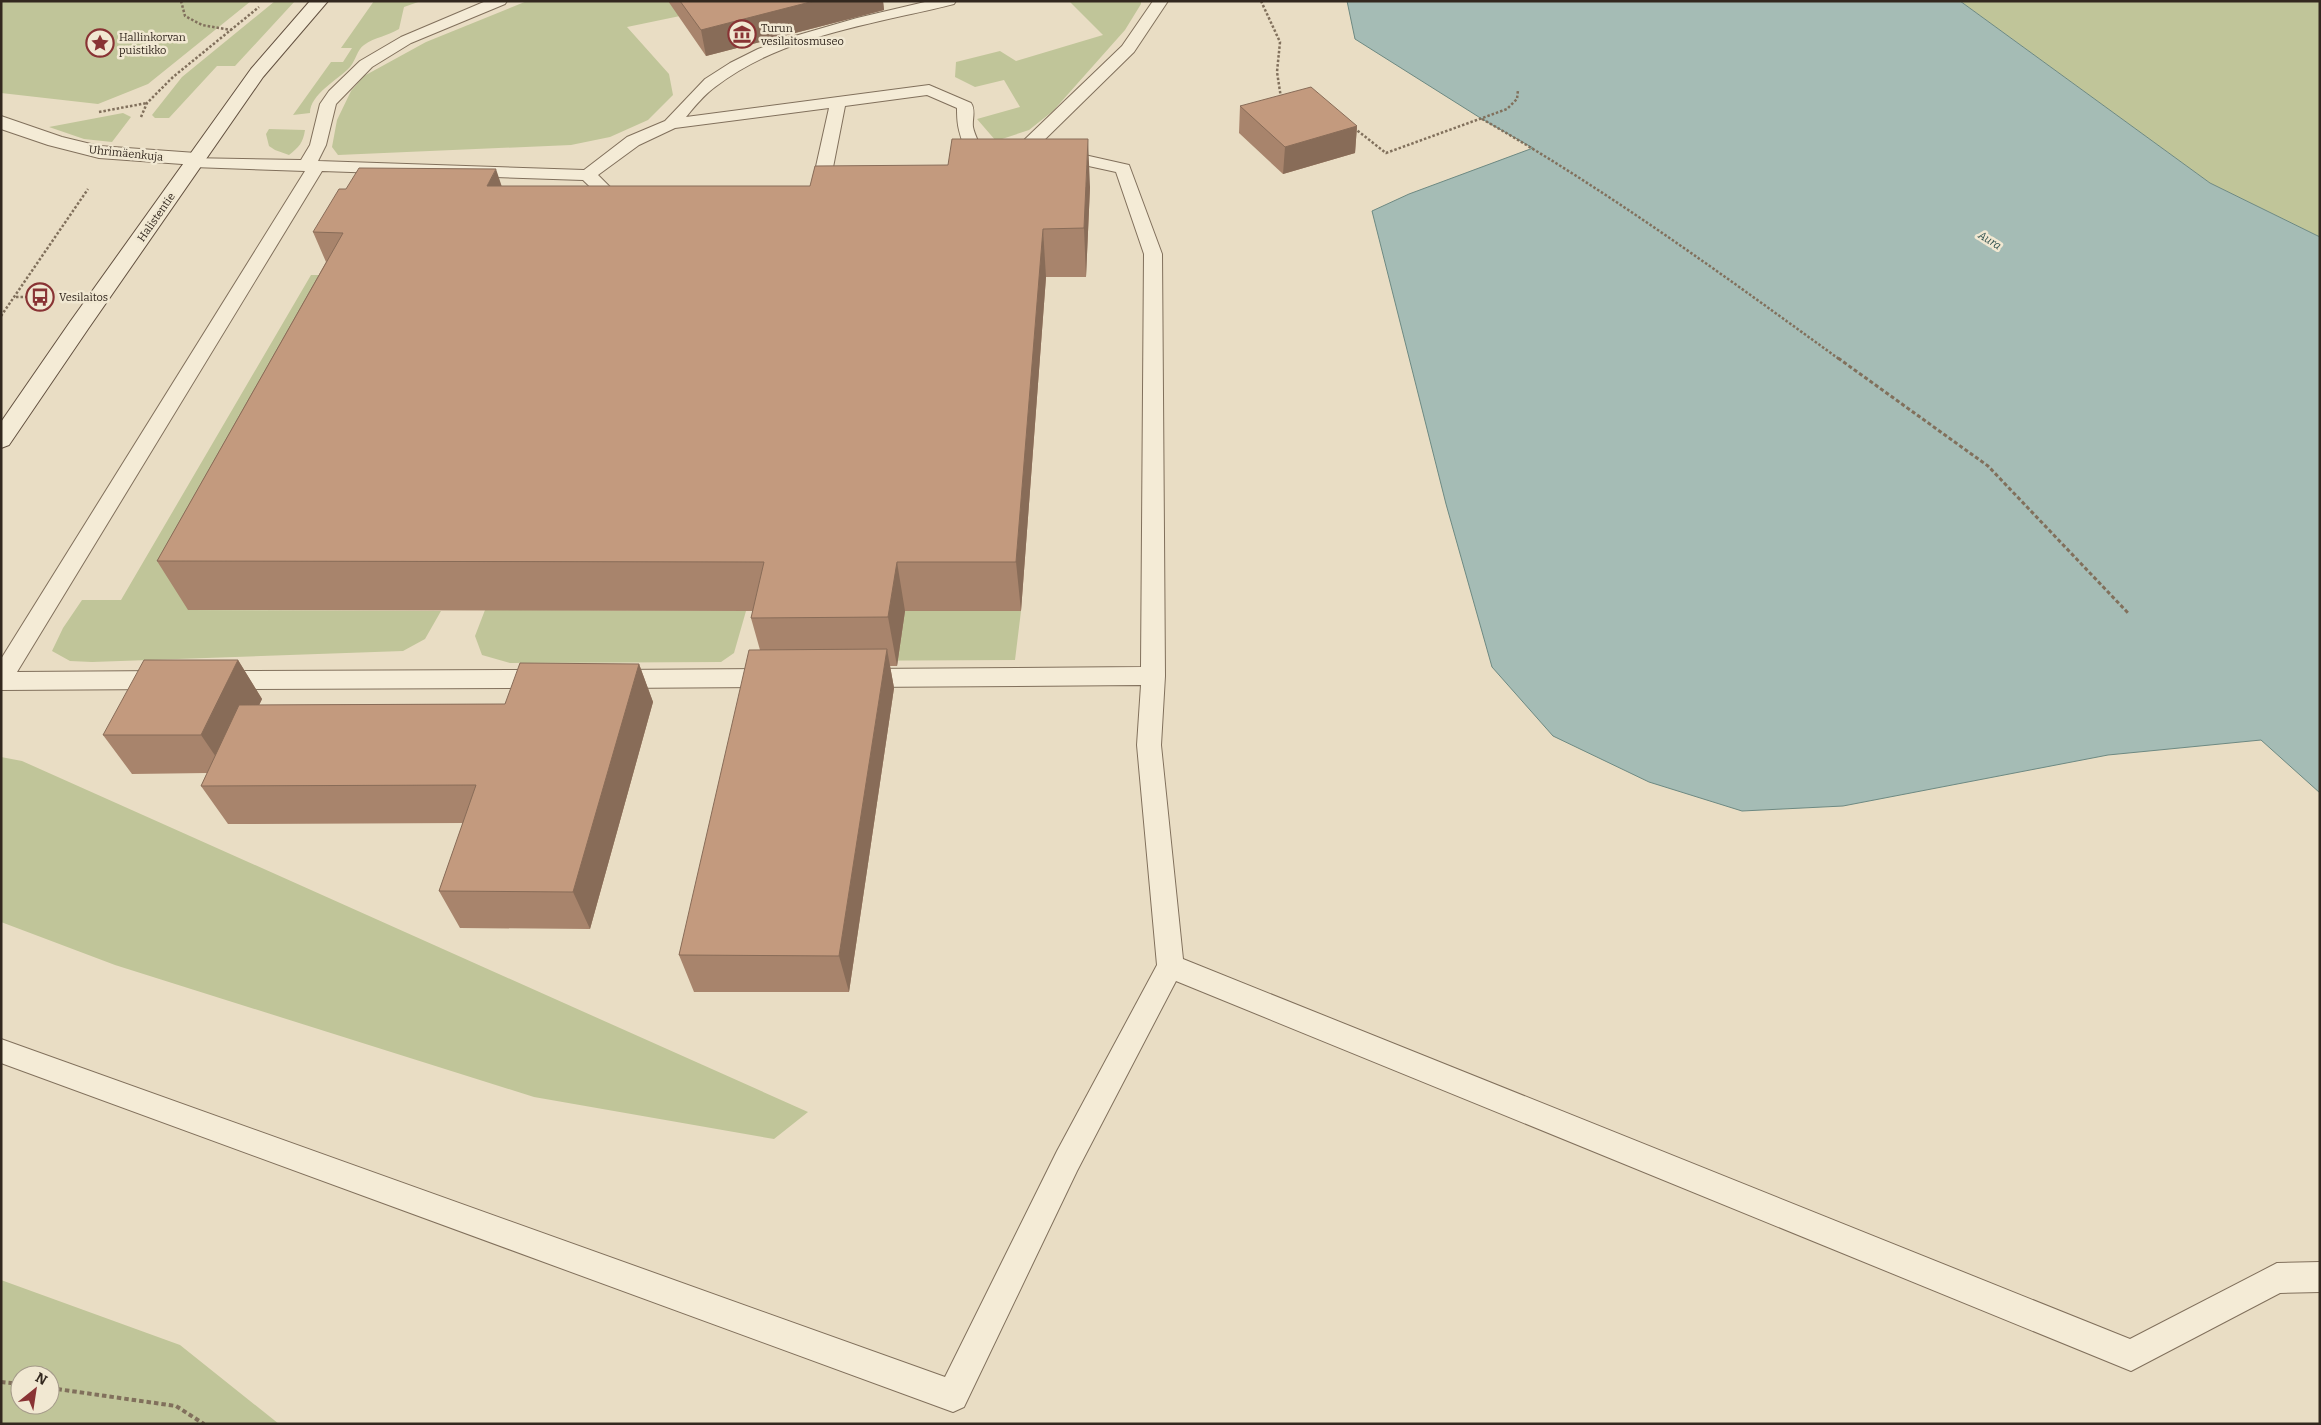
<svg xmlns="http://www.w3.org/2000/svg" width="2321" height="1425" font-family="Bitter,serif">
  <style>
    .green { fill: #c0c599; fill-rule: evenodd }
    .water { fill: #a5bcb5; stroke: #6d8982 }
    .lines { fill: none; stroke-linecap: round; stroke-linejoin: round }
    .lane-casing { stroke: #81705c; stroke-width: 2 }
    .street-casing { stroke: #81705c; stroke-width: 2 }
    .secondary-casing { stroke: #635140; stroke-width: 2 }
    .path-far2 { stroke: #81705c; stroke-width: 2.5; stroke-dasharray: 2.5 2; stroke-linecap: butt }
    .path-far1 { stroke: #81705c; stroke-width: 3; stroke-dasharray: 4 2.5; stroke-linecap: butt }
    .path { stroke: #81705c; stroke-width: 4; stroke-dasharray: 4.5 3; stroke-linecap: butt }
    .lane { fill: #f4ebd6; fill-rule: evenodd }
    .street { fill: #f4ebd6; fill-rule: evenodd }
    .secondary { fill: #f4ebd6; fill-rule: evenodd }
    .wall { fill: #a8846c }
    .shaded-wall { fill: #886c58 }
    .building { fill: #c39a7e; stroke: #886c58 }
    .labels { text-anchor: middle; stroke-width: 5; stroke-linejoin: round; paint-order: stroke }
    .far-poi-label { font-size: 11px; fill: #33281f; stroke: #f1e8d2; text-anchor: start }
    .far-street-label { font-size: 11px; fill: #33281f; stroke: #f1e8d2 }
    .far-water-label { font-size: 11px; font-style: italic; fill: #30514e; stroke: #f1e8d2 }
  </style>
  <rect width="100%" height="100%" fill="#e9ddc4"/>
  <!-- green -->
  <path class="green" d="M1,1h250l-103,83 -50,20 -97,-11z
    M275,1h20l-60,65h-18l-48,52h-14l-3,-3 30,-38z
    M374,1h47l-17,6 -5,22c-11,7 -24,8 -35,16 -7,5 -8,15 -14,22 -12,13 -40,27 -40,46l-17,2 38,-53h12l9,-14h-11z
    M527,1h142l11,15 -53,11 42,47 4,21 -25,25 -38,17 -39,8 -233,10 -6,-8 5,-27 14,-29 13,-15 62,-34z
    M1069,1h72v3l-16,26 -72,81 -24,19 -33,11 -19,-22 43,-12 -16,-27 -29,7 -20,-10 1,-15 44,-11 16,10 87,-26z
    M1960,1h360v236l-110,-54z
    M123,113l8,4 -19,25 -28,-3 -35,-12z
    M269,129l36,1c-2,13 -6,17 -16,25l-14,-5 -6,-4 -3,-12z
    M311,275h27l-150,335 253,1 -16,28 -22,12 -311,11 -22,-1 -18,-10 11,-23 19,-28h39z
    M485,610l261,1 -12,42 -13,9 -211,1 -28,-8 -7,-19z
    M780,611h241l-6,49 -207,1z
    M1,757l21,4 786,351 -34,27 -240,-42 -419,-132 -114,-43z
    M1,1280l179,65 99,79h-278zM20,1375h30v30h-30z"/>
  <!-- water -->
  <path class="water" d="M1347,1h613l250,182 110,54v556l-59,-53 -153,15 -265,51 -101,5 -93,-29 -96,-46 -61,-69 -46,-163 -74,-293 37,-17 124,-46 -51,-29 -127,-80z"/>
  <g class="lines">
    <!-- lane casing -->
    <g class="lane-casing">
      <path id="lane" d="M486,1h21l-2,3 -94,39 -39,24 -36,37 -10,41 -8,16 266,9 43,-33 38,-16 40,-42 25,-16 28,-14 30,-11 69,-20 72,-17h27l-2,3c-79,20 -172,31 -239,83 -11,8 -20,19 -29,30l243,-32 42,18c5,7 1,16 2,24 2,12 15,27 7,40h-12c-4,-6 -2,-13 -4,-20 -5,-17 -7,-20 -7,-39l-30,-13 -82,11 -18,92 -3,4h-12l-3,-4 20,-90 -154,20 -36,17 -41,30 33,33 -3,4h-12l-33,-32 -261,-9 -305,501 148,-1 8,3 4,6 -4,6 -8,3 -164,1v-31l304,-488 -112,-4 -6,-1 -2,-4 2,-4 114,2 9,-15 10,-41 9,-13 31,-30 41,-24z
        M1153,1h15l-34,51 -101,99 -27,7 -6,-1 -2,-4 2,-4 21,-6 101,-97z
        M1058,149l71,16 33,89 3,422 -4,69 22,214 947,380 147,-76 43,-1v30l-40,1 -149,78 -955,-390 -99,190 -113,236 -11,5 -952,-349v-24l944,338 112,-226 100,-186 -20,-220 4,-60 -280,2 -8,-3 -4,-6 4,-6 8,-3 280,-2 3,-413 -28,-82 -64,-14 -2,-4 2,-4z
        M775,669l8,3 4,6 -4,6 -8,3 -162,1 -8,-3 -4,-6 4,-6 8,-3z
        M547,670l8,3 4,6 -4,6 -8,3 -329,1 -8,-3 -4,-6 4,-6 8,-3z"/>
    </g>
    <!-- street casing -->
    <g class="street-casing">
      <path id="street" d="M1,116l61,21 37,9 97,7 7,2 3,4 -3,4 -7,2 -97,-7 -51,-13 -47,-16z"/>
    </g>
    <!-- secondary casing -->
    <g class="secondary-casing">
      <path id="secondary" d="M310,1h18l-65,76 -175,252 -79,116 -8,3v-26l69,-100 181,-253z"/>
    </g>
    <!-- path-far2 -->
    <path class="path-far2" d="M181,1l4,15 17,9 29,5
      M1261,1l19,41 -3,30 4,26
      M99,112l48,-9
      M141,117l6,-14 26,-26 86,-70
      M1482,119c125,71 241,156 357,240
      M1354,128l32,25 121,-44 10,-10 1,-9
      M16,297h24
      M1,316l87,-127"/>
    <!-- path-far1 -->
    <path class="path-far1" d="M1838,358l150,108 141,148"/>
    <!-- path -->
    <path class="path" d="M1,1382l19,2
      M50,1388l126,18 28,18"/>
    <!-- lane -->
    <use href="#lane" class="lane"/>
    <!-- street -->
    <use href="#street" class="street"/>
    <!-- secondary -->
    <use href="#secondary" class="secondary"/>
  </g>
  <!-- wall -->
  <path class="wall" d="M668,1h215l1,9 -178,46z
    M1240,106l117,20 -2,27 -72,21 -44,-41z
    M501,186l589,1 -4,90h-40l-25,334h-116l-8,55h-7l4,22 -45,304h-155l-15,-37 81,-305 -9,-32 2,-7 -565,-1 -31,-49 169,-299 -13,-30z
    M238,660l24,39 -3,6 246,-1 134,-40 14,38 -63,227 -130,-1 -21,-37 24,-68 -235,1 -27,-38 6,-13 -75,1 -29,-39z"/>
  <!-- shaded-wall -->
  <path class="shaded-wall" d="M814,1h69l1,9 -178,46 -5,-26z
    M1357,126l-2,27 -72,21 2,-27z
    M1088,139l2,48 -4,90 -2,-49z
    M496,169l16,48 -25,-31z
    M1043,229l3,48 -25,334 -5,-49z
    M897,562l8,49 -8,55 -9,-49z
    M887,649l7,39 -45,304 -10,-36z
    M238,660l24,39 -35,74 -26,-38z
    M639,664l14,38 -63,227 -17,-37z"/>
  <!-- building -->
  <path class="building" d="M680,1h134l-113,29z
    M1311,87l46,39 -72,21 -45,-41z
    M952,139h136l-4,89 -41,1 -27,333h-119l-9,55 -137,1 13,-56 -607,-1 186,-328 -30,-1 26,-43h7l13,-21 137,1 -9,17h323l5,-20 133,-1z
    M887,649l-48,307 -160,-1 70,-305z
    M144,660h94l-37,75h-98z
    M520,663l119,1 -66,228 -134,-1 37,-106 -275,1 38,-81 266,-1z"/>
  <!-- icons -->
  <defs>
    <g id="museum-ring" transform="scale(1.4375)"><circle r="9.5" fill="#f1e8d2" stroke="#893334" stroke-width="1.5"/><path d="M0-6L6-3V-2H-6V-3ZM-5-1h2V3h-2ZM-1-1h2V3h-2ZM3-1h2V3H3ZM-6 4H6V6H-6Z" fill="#893334"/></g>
    <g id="sight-ring" transform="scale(1.4375)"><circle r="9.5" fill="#f1e8d2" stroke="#893334" stroke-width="1.5"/><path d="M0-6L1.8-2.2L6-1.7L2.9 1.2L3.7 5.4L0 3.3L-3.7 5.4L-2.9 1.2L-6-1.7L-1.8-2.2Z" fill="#893334"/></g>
    <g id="bus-ring" transform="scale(1.4375)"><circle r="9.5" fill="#f1e8d2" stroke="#893334" stroke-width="1.5"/><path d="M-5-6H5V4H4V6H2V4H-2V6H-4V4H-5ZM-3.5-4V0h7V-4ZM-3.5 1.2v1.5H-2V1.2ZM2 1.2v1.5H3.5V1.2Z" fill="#893334"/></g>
  </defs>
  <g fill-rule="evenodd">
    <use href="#museum-ring" x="742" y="34"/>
    <use href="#sight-ring" x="100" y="43"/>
    <use href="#bus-ring" x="40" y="297"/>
  </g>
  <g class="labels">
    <!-- far-poi labels -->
    <g class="far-poi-label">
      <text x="761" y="32">Turun<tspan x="761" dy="13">vesilaitosmuseo</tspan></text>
      <text x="119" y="41">Hallinkorvan<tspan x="119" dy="13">puistikko</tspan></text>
      <text x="59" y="301">Vesilaitos</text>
    </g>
    <!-- far-street labels -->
    <g class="far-street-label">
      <text transform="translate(126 153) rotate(6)" y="4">Uhrimäenkuja</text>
      <text transform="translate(156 217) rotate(-55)" y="4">Halistentie</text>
    </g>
    <!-- far-water labels -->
    <g class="far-water-label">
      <text transform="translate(1990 240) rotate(32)" y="4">Aura</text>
    </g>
  </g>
  <!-- border -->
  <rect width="2321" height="1425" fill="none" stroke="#33281f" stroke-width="5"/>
  <!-- north arrow -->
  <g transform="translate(35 1390) rotate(30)"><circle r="24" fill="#f1e8d2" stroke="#a59b8a"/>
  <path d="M0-4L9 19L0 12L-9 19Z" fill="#893334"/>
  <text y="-8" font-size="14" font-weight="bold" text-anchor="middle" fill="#33281f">N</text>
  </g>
</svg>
